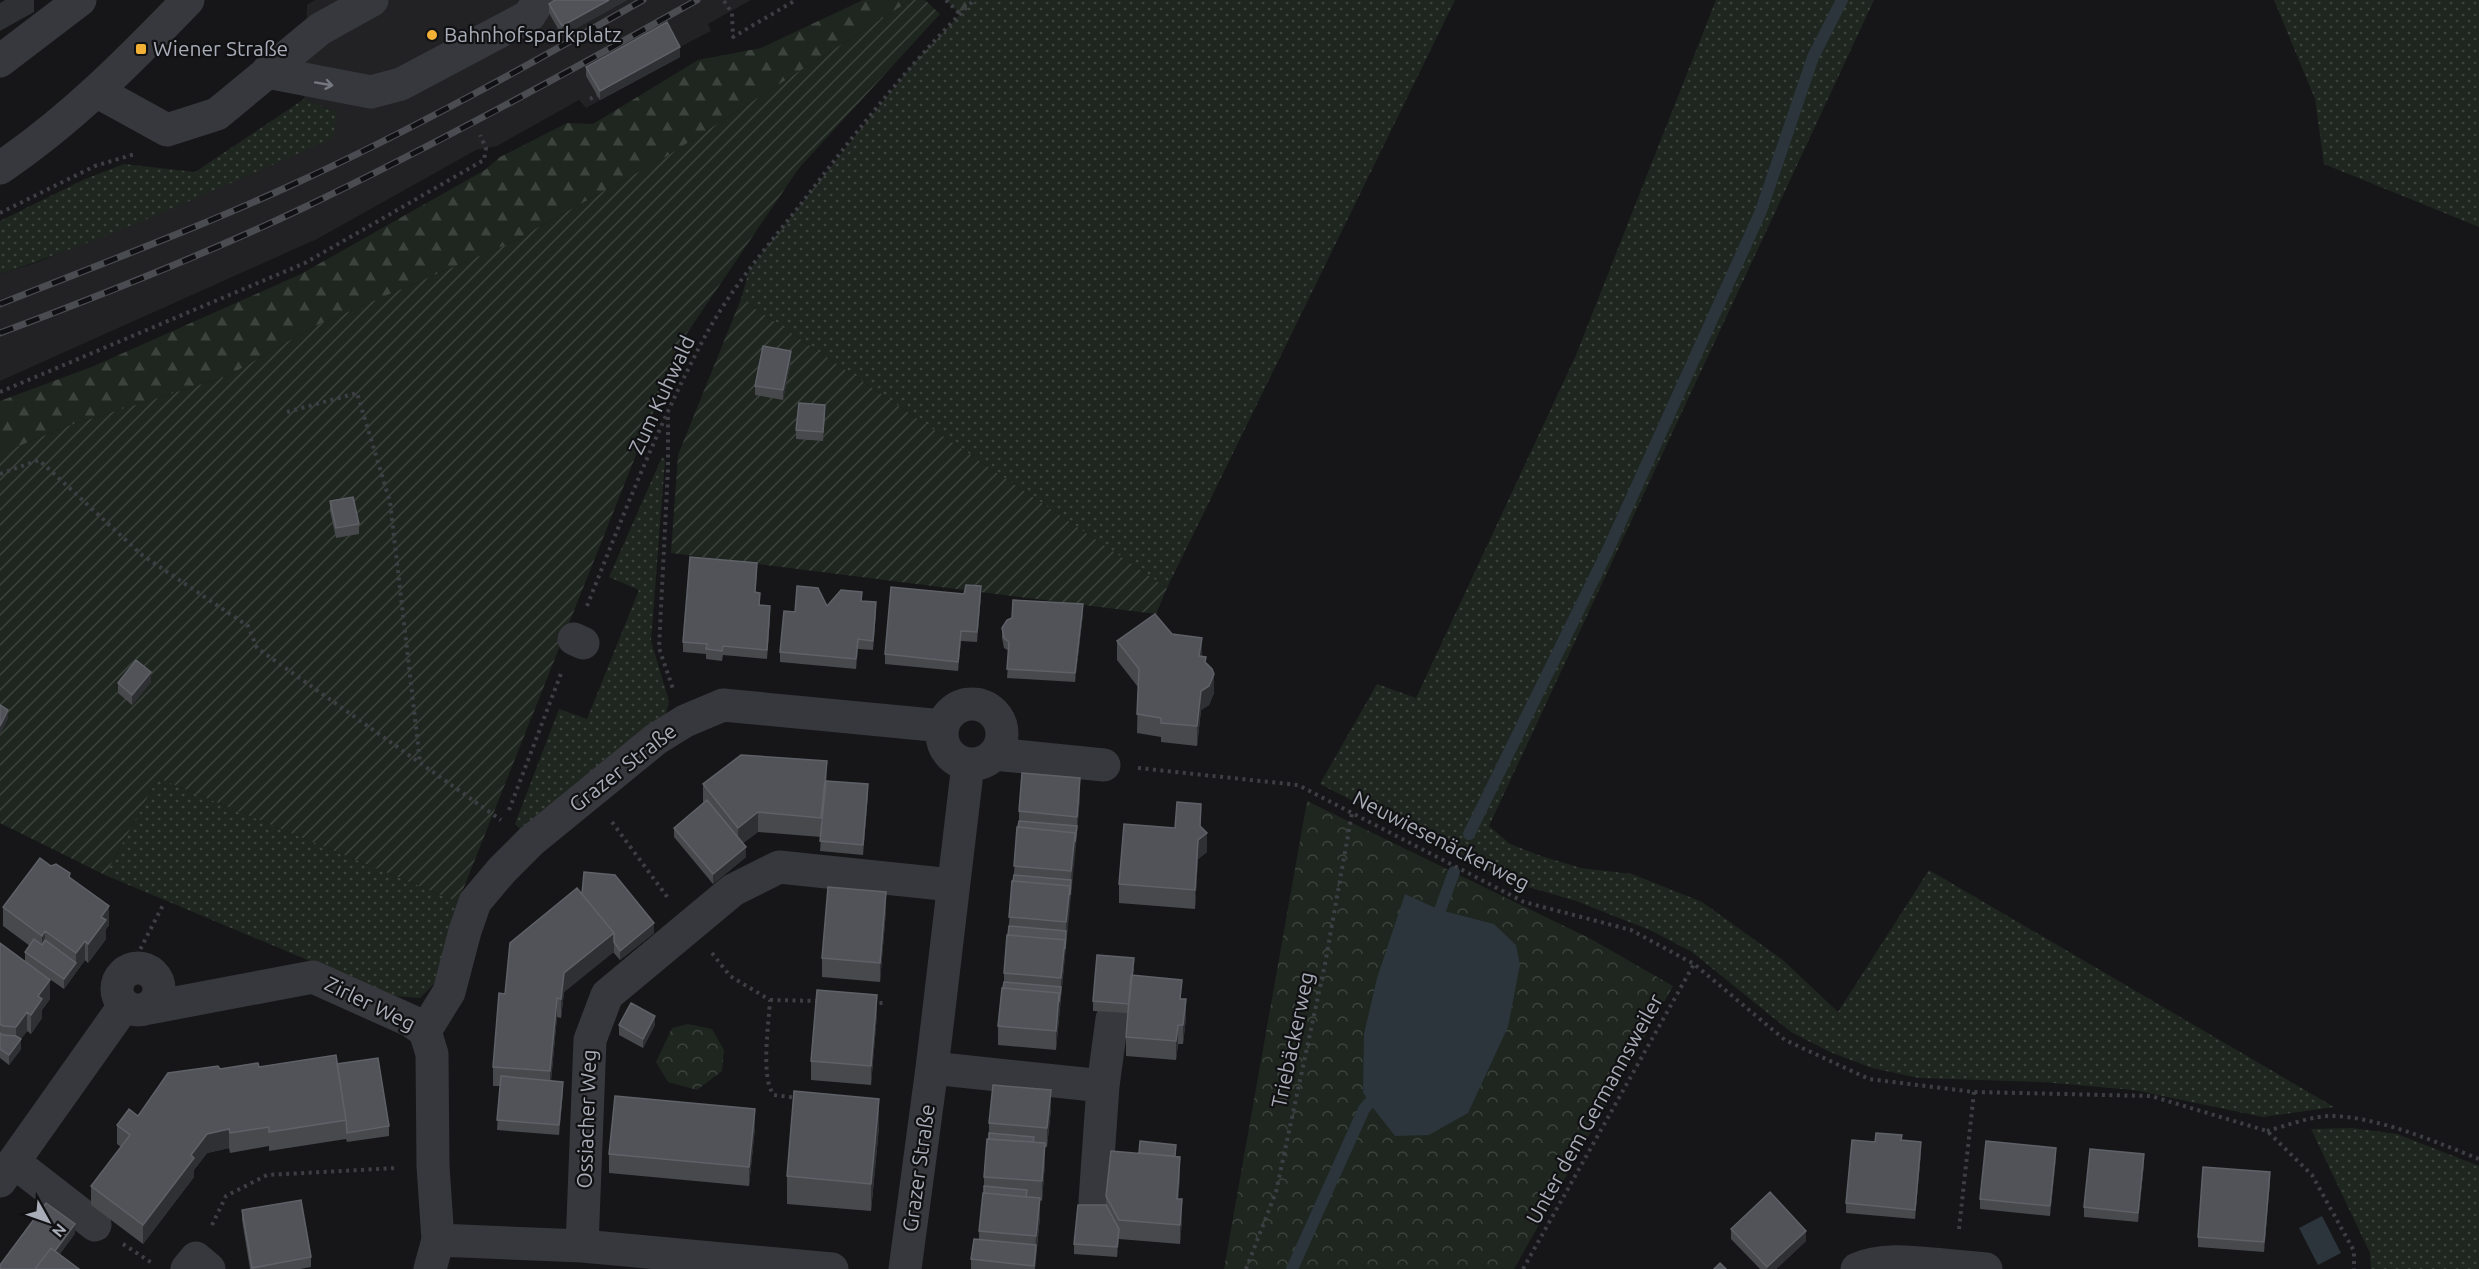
<svg xmlns="http://www.w3.org/2000/svg" width="2479" height="1269" font-family="Ubuntu,sans-serif">
  <style>
    .built { fill: #222225 }
    .grass { fill: url(#grass-dots) }
    .forest { fill: url(#forest-firs) }
    .park { fill: url(#park-crowns) }
    .garden { fill: url(#garden-furrows) }
    .water { fill: #2c353c }
    .lines { fill: none; stroke-linecap: round; stroke-linejoin: round }
    .stream { stroke: #2c353c; stroke-width: 12 }
    .path { stroke: #3d3f44; stroke-width: 4; stroke-dasharray: 3 4.5; stroke-linecap: butt }
    .minor { stroke: #37383d; stroke-width: 33 }
    .rail-casing { stroke: #4a4c52; stroke-width: 7 }
    .rail { stroke: #111113; stroke-width: 4.5; stroke-dasharray: 14; stroke-linecap: butt }
    .wall { fill: #47494d }
    .shaded-wall { fill: #2f3033 }
    .building { fill: #525359; stroke: #5f6168; stroke-width: 1.5 }
    .oneway { stroke: #757881 }
    .poi-dot { fill: #f2b134; stroke: #111113; stroke-width: 2 }
    .labels { text-anchor: middle; stroke-width: 4.5; stroke-linejoin: round; paint-order: stroke }
    .poi-label { font-size: 21px; fill: #a8adb8; stroke: #111113; text-anchor: start }
    .street-label { font-size: 21px; fill: #a8adb8; stroke: #111113 }
  </style>
  <defs>
    <pattern id="grass-dots" width="8" height="8" patternUnits="userSpaceOnUse" patternTransform="scale(1.5)"><rect width="8" height="8" fill="#1e261f"/><path d="M2 2h.1M6 6h.1" fill="none" stroke="#3c433d" stroke-width="1.8" stroke-linecap="round"/></pattern>
    <pattern id="forest-firs" width="22" height="20" patternUnits="userSpaceOnUse" patternTransform="scale(1.5)"><rect width="22" height="20" fill="#1e261f"/><path d="M5 1l3.5 6h-7zM16 11l3.5 6h-7z" fill="#3c433d"/></pattern>
    <pattern id="park-crowns" width="20" height="18" patternUnits="userSpaceOnUse" patternTransform="scale(1.5)"><rect width="20" height="18" fill="#1e261f"/><path d="M2 6a3 3 0 1 1 6 0M12 15a3 3 0 1 1 6 0" fill="none" stroke="#3c433d"/></pattern>
    <pattern id="garden-furrows" width="10" height="10" patternUnits="userSpaceOnUse" patternTransform="scale(1.5)"><rect width="10" height="10" fill="#1e261f"/><path d="M-1 1l2-2M0 10L10 0M9 11l2-2" fill="none" stroke="#3c433d"/></pattern>
  </defs>
  <rect width="100%" height="100%" fill="#161618"/>
  <!-- built -->
  <path class="built" d="M315,0h436l-43,24 3,7 -35,18 4,8 -94,51 -7,-8 -82,46 -21,4 -159,89 -317,142v-107l38,-12 107,-44 192,-106 -33,-13 3,-94z"/>
  <!-- grass -->
  <path class="grass" d="M974,0h481l-288,588 -426,-289 8,-28 17,-23 147,-184z
    M1716,0h158l-385,826 21,18 31,12 40,12 51,6 70,28 82,59 54,51 91,-142 405,237 -71,10 -129,-27 -92,-8 -123,-4 -47,-10 -42,-16 -39,-20 -99,-80 -40,-21 -76,-30 -68,-20 -188,-97 57,-100 39,14 160,-343z
    M2274,0h205v227l-155,-63 -9,-65z
    M304,99l33,13 -4,26c-109,48 -219,99 -333,136v-53l85,-42 39,-15 71,8z
    M662,457l3,3 -14,181 18,60 -3,13 -143,118 -8,-8 44,-115 28,10 52,-129 -30,-13z
    M158,778l300,124 -22,80 -16,16 -27,-2 -288,-121z
    M2352,1128l45,6 82,32v103h-108l-1,-16 -59,-124z"/>
  <!-- forest -->
  <path class="forest" d="M863,0h48l-247,158 -154,85 -195,83 -87,50 -163,51 -65,27v-53l94,-35 207,-92 184,-104 15,-13 67,-34 26,1 105,-64 63,-12z
    M946,0h28l-14,14z"/>
  <!-- park -->
  <path class="park" d="M1307,801l284,138 82,47 -159,283h-290z
    M688,1024l24,5 12,21 -2,21 -25,19 -29,-8 -12,-20 16,-34z"/>
  <!-- garden -->
  <path class="garden" d="M911,0h14l15,14 -141,154 -118,174 -223,560 -300,-124 -53,97 -105,-52v-369l65,-27 163,-51 87,-50 195,-83 154,-85z
    M741,299l426,289 -11,26 -485,-61 7,-98z"/>
  <!-- water -->
  <path class="water" d="M1405,894l35,16 54,14 22,21 4,20 -12,62 -40,86 -39,22 -34,1 -26,-33 -6,-11 1,-58 13,-56z
    M2322,1216l19,37 -23,12 -19,-37z"/>
  <g class="lines">
    <!-- stream -->
    <path class="stream" d="M1469,834l138,-282 154,-341 52,-154 29,-57
      M1440,910l14,-38
      M1292,1269l72,-160 5,-6"/>
    <!-- path -->
    <path class="path" d="M946,0l14,14
      M724,1l8,12 1,24 63,-37
      M590,99l10,-5
      M0,213l95,-47 40,-12
      M0,392l305,-129 179,-103 2,-12 -6,-13
      M287,412l70,-19 33,109 30,260
      M668,417v51l-9,180 14,41
      M0,474l39,-14 103,95 106,71 9,22 244,172
      M587,606c35,-88 70,-178 114,-262 26,-51 65,-96 100,-140 54,-71 109,-141 173,-204
      M1138,768l160,17 226,117 107,28 63,34 91,76 84,39 105,13 177,4 116,35 45,44 42,76v18
      M509,810l53,-139
      M612,822l56,76
      M712,953l18,23 40,24c-1,23 -10,78 4,95l24,3
      M130,969l33,-64
      M770,1000l50,1
      M872,1003h11
      M2267,1131c18,-5 45,-15 63,-15 46,0 106,26 149,43
      M212,1225l14,-29 41,-21 130,-7
      M1959,1229l15,-137
      M123,1244l29,19
      M1246,1269l30,-77 49,-228 27,-151
      M1523,1269l171,-305"/>
    <!-- minor -->
    <path class="minor" d="M0,61l80,-61
      M267,72l104,20 30,-8 128,-68 10,-16
      M98,92l69,38 50,-16 103,-85 52,-29
      M0,168c71,-48 129,-107 188,-168
      M574,639l9,4
      M942 734a30 30 0 1 1 60 0a30 30 0 1 1-60 0Z
      M994,754l110,11
      M117 989a21 21 0 1 1 42 0a21 21 0 1 1-42 0Z
      M149,1008l164,-31 98,44 14,10 7,23 1,112 5,74 -8,29
      M425,1031l24,-39 16,-61 10,-29 27,-32 29,-29 125,-102 29,-18 38,-16 220,21
      M932,1068l171,18
      M14,1162l81,63
      M0,1181l124,-175
      M1095,1201l8,-115 9,-67
      M438,1240l144,6 250,23
      M582,1246l8,-206 17,-45 126,-105 46,-23 173,18
      M1954,1266l32,3
      M187,1269l9,-11 13,11
      M905,1269l27,-201 36,-304
      M1857,1269c29,-13 67,-5 97,-3v3"/>
    <!-- rail casing -->
    <g class="rail-casing">
      <path id="rail" d="M0,304c98,-39 198,-76 294,-120 120,-55 235,-119 349,-184
        M0,333c102,-38 204,-78 303,-125 134,-64 264,-135 394,-208"/>
    </g>
    <!-- rail -->
    <use href="#rail" class="rail"/>
  </g>
  <!-- wall -->
  <path class="wall" d="M627,0l-65,36 -13,-23v-9z
    M680,57l-80,43 -14,-24v-9z
    M791,361l-8,39 -28,-5v-9z
    M825,414l-2,27 -27,-2v-9z
    M330,501l29,23v10l-23,4 -6,-27z
    M757,573l-2,19 5,13 10,11 -3,43 -44,-4 -1,6 -16,-2v-5l-23,-2v-10z
    M981,596l-4,46 -16,-1 -3,30 -73,-7v-10z
    M862,601l14,11 -3,38 -15,-1 -2,20 -76,-7v-10l15,-40 32,-6z
    M1083,614l-8,68 -68,-4 2,-27 -5,-3 -2,-10v-10z
    M1172,634l30,23 4,6 8,30 -5,12 -8,5 -4,36 -36,-4v-5l-24,-4 1,-46 -21,-27v-19z
    M151,682l-19,23 -14,-12v-10z
    M826,781l42,13 -5,61 -43,-4 1,-14 -63,-5 -15,11 3,14 -33,27 -39,-47v-9l29,-24v-20z
    M1080,797l-24,253 -58,-5v-19l6,-44v-9l15,-152v-10z
    M1201,827l6,25 -9,7 -3,50 -76,-6v-19l56,-56z
    M51,866l19,11 39,48 -3,4v10l-18,24 -3,-3 -21,29 -39,-27v-10l5,-6 -27,-20v-19z
    M582,894l72,39 -34,27 -7,-8 -49,40 -3,26 -4,-1 -6,64 12,11 -4,43 -62,-5 3,-44h-7v-19l12,-73z
    M886,911l-6,71 -58,-5v-19z
    M0,943l50,56 -8,11v8l-11,16 -4,-3 -6,8v10l-12,16 -9,-7z
    M1134,968l-1,7 49,24 4,19 -3,26h-5l-2,16 -50,-4v-19l2,-24 -35,-2v-10z
    M877,1014l-6,71 -60,-5v-19z
    M619,1025h36l-12,23 -24,-13z
    M337,1064l52,62v10l-42,6 -1,-3 -77,12v-5l-39,7 -1,-5 -22,5 -13,17v7l-51,67 -52,-39v-19l30,-39 -4,-3v-19l21,-9 82,-47z
    M1051,1109l-4,38h-2v16l-3,38 -2,-1v17l-5,52h-64v-10l8,-19v-9l5,-38v-16l5,-44v-10z
    M879,1127l-8,84 -84,-7v-28z
    M755,1128l-6,58 -140,-13v-19z
    M1902,1140l19,12 -6,67 -69,-6v-10l29,-61z
    M1176,1156l4,20 -2,23 4,20 -2,25 -61,-5 -2,18 -43,-3v-10l32,-39v-9z
    M2056,1158l-6,58 -70,-7v-10z
    M2144,1164l-6,58 -54,-5v-10z
    M2270,1182l-6,70 -66,-5v-10z
    M242,1210l69,47v10l-11,2h-50l-8,-49z
    M1731,1229l75,12 -30,28h-16l-29,-30z"/>
  <!-- shaded-wall -->
  <path class="shaded-wall" d="M5,0h29v12l-34,19v-28z
    M609,0h18l-65,36v-10z
    M680,47v10l-80,43v-9z
    M791,351v10l-8,39v-10z
    M981,586v10l-4,46v-10z
    M876,602v10l-3,38v-9z
    M1083,604v10l-8,68v-9z
    M770,606v10l-3,43v-9z
    M961,631v10l-3,30v-9z
    M1202,638v20l-3,-2z
    M858,639v10l-2,20v-10z
    M151,672v10l-19,23v-10z
    M1214,674v19l-5,12 -8,5 -4,36v-20l4,-35z
    M8,710v9l-8,16v-9z
    M827,761v19l-6,57v-19z
    M1080,778v19l-3,39v-19z
    M868,784v10l-5,61v-10z
    M1201,804l-1,35 7,-6v19l-9,7 -3,50v-19z
    M758,812v20l-20,15v-19z
    M1077,826v10l-16,161v-19l5,-47v-9l4,-36 1,-6 4,-47z
    M746,847v10l-33,27v-10z
    M886,892v19l-6,71v-19z
    M109,906v19l-3,4v10l-18,24v-19l13,-27z
    M654,923v10l-34,27v-9z
    M45,931v19l-3,5v-19z
    M614,933v19l-50,40 -3,26v-19l3,-26z
    M85,941v19l-21,29v-10l12,-16v-10z
    M50,980v19l-8,11v8l-11,16v-19l7,-19z
    M1061,987v10l-5,53v-19l3,-38z
    M877,995v19l-6,71v-19z
    M557,998v19l-7,73v-19z
    M1186,999v19l-3,26v-19z
    M27,1012v19l-11,15v-19z
    M655,1016v9l-12,23v-9z
    M1178,1025v19l-2,16v-19z
    M21,1039v10l-12,16v-10z
    M563,1082v10l-4,43v-10z
    M1051,1090v19l-4,38v-19z
    M879,1099v28l-8,84v-27z
    M755,1109v19l-6,58v-19z
    M229,1129v19l-22,5 -13,17v7l-51,67v-19l48,-70 16,-21z
    M1921,1142v10l-6,67v-9z
    M1045,1143v20l-3,38v-20z
    M2056,1148v10l-6,58v-10z
    M2144,1154v10l-6,58v-9z
    M1180,1157v19l-3,42v-19z
    M2270,1172v10l-6,70v-10z
    M1040,1198v19l-6,52 2,-33z
    M1182,1199v20l-2,25v-19z
    M75,1224v10l-26,35h-7z
    M1119,1229v10l-2,18v-10z
    M1806,1231v10l-30,28h-9v-2z"/>
  <!-- building -->
  <path class="building" d="M555,0h54l-47,26 -13,-22z
    M667,22l13,25 -80,44 -14,-24z
    M763,346l28,5 -8,39 -28,-4z
    M799,403l26,2 -2,27 -27,-2z
    M353,497l6,27 -23,4 -6,-27z
    M690,557l67,6 -2,29 5,1 -1,12 11,1 -3,44 -44,-4 -1,5 -16,-2 1,-5 -24,-2z
    M966,585l15,1 -4,46 -16,-1 -3,31 -73,-8 6,-67 73,7z
    M797,586l21,2 9,18 14,-16 21,2 -1,9 15,1 -3,39 -15,-2 -2,20 -76,-7 4,-41 11,1z
    M1013,600l70,4 -8,69 -68,-4 2,-27 -5,-4 -2,-10 5,-8 5,-2z
    M1155,614l17,20 30,4 -3,18 7,1 -1,5 7,7 2,5 -5,12 -8,5 -4,35 -36,-3v-5l-24,-4 2,-45 -22,-28z
    M136,660l15,12 -19,23 -14,-12z
    M0,705l8,5 -8,16z
    M741,755l86,6 -6,57 -63,-6 -20,16 -35,-44z
    M1022,773l58,5 -3,39 -58,-6z
    M826,781l42,3 -5,61 -43,-4z
    M707,800l39,47 -33,27 -39,-46z
    M1177,802l24,2 -1,22 7,7 -9,7 -3,50 -76,-6 5,-60 51,4z
    M1019,821l58,5 -2,16v-9l-57,-6z
    M1017,827l58,6 -4,38 -57,-5z
    M40,858l11,8 5,-2 14,9 -1,4 40,29 -8,11 5,3 -18,24 -3,-3 -9,12 -31,-22 -3,5 -39,-29z
    M584,872l31,3 39,48 -34,28 -6,-9v-9l-32,-39z
    M1014,875l57,5 -1,15v-9l-57,-5z
    M1012,881l58,5 -4,36 -57,-5z
    M828,887l58,5 -6,71 -58,-5z
    M577,888l37,45 -50,40 -3,26 -4,-1 -7,73 -57,-4 6,-74 6,1 5,-51z
    M1009,926l57,5 -1,18v-9l-57,-5z
    M1007,935l58,5 -4,38 -57,-5z
    M34,939l8,6 3,-5 31,23 -12,16 -39,-27z
    M0,943l50,37 -12,16 4,3 -11,16 -4,-3 -11,15 -13,-1 -3,-2z
    M1097,955l37,3 -5,46 -36,-3z
    M1131,975l51,5 -2,19h6l-3,26h-5l-2,16 -50,-4z
    M1004,982l57,5 -2,15v-9l-56,-5z
    M1002,988l57,5 -3,38 -58,-5z
    M817,990l60,5 -6,71 -60,-5z
    M631,1003l24,13 -12,23 -24,-14z
    M0,1033l3,2 13,1 5,3 -12,16 -9,-6z
    M336,1055l10,65 -77,12v-5l-39,6 -1,-4 -22,5 -16,21 3,3 -51,67 -52,-39 39,-51 -13,-10 12,-16 9,7 30,-43 50,-7 2,3 38,-6 1,4z
    M378,1058l11,68 -42,7 -1,-13 -9,-56z
    M501,1076l62,6 -4,43 -62,-5z
    M993,1085l58,5 -4,38 -58,-5z
    M794,1091l85,8 -8,85 -84,-8z
    M615,1096l140,13 -6,58 -140,-13z
    M989,1133l45,4 -1,5 -44,-3z
    M1876,1133l26,2 -1,5 20,2 -6,68 -69,-7 6,-63 23,2z
    M987,1139l58,4 -3,38 -58,-4z
    M1140,1141l36,4 -1,11 -36,-3z
    M1986,1141l70,7 -6,58 -70,-7z
    M2090,1149l54,5 -6,59 -54,-6z
    M1111,1151l69,6 -3,42h5l-2,26 -61,-5 -13,-24z
    M2203,1167l67,5 -6,70 -66,-5z
    M984,1186l43,4 -1,7 -42,-4z
    M1770,1192l36,39 -39,36 -36,-38z
    M983,1193l57,5 -4,38 -57,-5z
    M301,1200l10,57 -59,11 -10,-58z
    M46,1203l29,21 -20,27 -4,-3 -16,21h-35v-4z
    M1078,1205h28l13,24 -2,18 -43,-3z
    M974,1239l62,6 -2,21 -63,-7z
    M51,1248l28,21h-44z
    M1720,1263l6,6h-12z"/>
  <!-- one-way arrows -->
  <defs><path id="oneway-shaft" d="M-6 0H5M1.5-3L5.5 0L1.5 3" fill="none" stroke-width="1.6" stroke-linecap="round" stroke-linejoin="round" transform="scale(1.5)"/></defs>
  <use class="oneway" href="#oneway-shaft" transform="translate(324 84) rotate(10)"/>
  <!-- markers -->
  <g class="poi-dot">
    <circle cx="432" cy="35" r="6"/>
    <rect x="135" y="43" width="12" height="12" rx="3"/>
  </g>
  <g class="labels">
    <!-- poi labels -->
    <g class="poi-label">
      <text x="444" y="42">Bahnhofsparkplatz</text>
      <text x="153" y="56">Wiener Straße</text>
    </g>
    <!-- street labels -->
    <g class="street-label">
      <text transform="translate(662 395) rotate(-65)" y="7">Zum Kuhwald</text>
      <text transform="translate(623 768) rotate(-38)" y="7">Grazer Straße</text>
      <text transform="translate(1441 841) rotate(27)" y="7">Neuwiesenäckerweg</text>
      <text transform="translate(370 1004) rotate(26)" y="7">Zirler Weg</text>
      <text transform="translate(1293 1040) rotate(-78)" y="7">Triebäckerweg</text>
      <text transform="translate(1595 1109) rotate(-61)" y="7">Unter dem Germannsweiler</text>
      <text transform="translate(587 1119) rotate(-88)" y="7">Ossiacher Weg</text>
      <text transform="translate(919 1168) rotate(-82)" y="7">Grazer Straße</text>
    </g>
  </g>
  <!-- north arrow -->
  <g transform="translate(48 1221) rotate(130)" stroke="#111113" stroke-width="4.5" paint-order="stroke">
  <path d="M0-4.5L10 22L0 15L-10 22Z" fill="#a8adb8"/>
  <text y="-9" font-size="16" font-weight="bold" text-anchor="middle" fill="#a8adb8">N</text>
  </g>
</svg>
